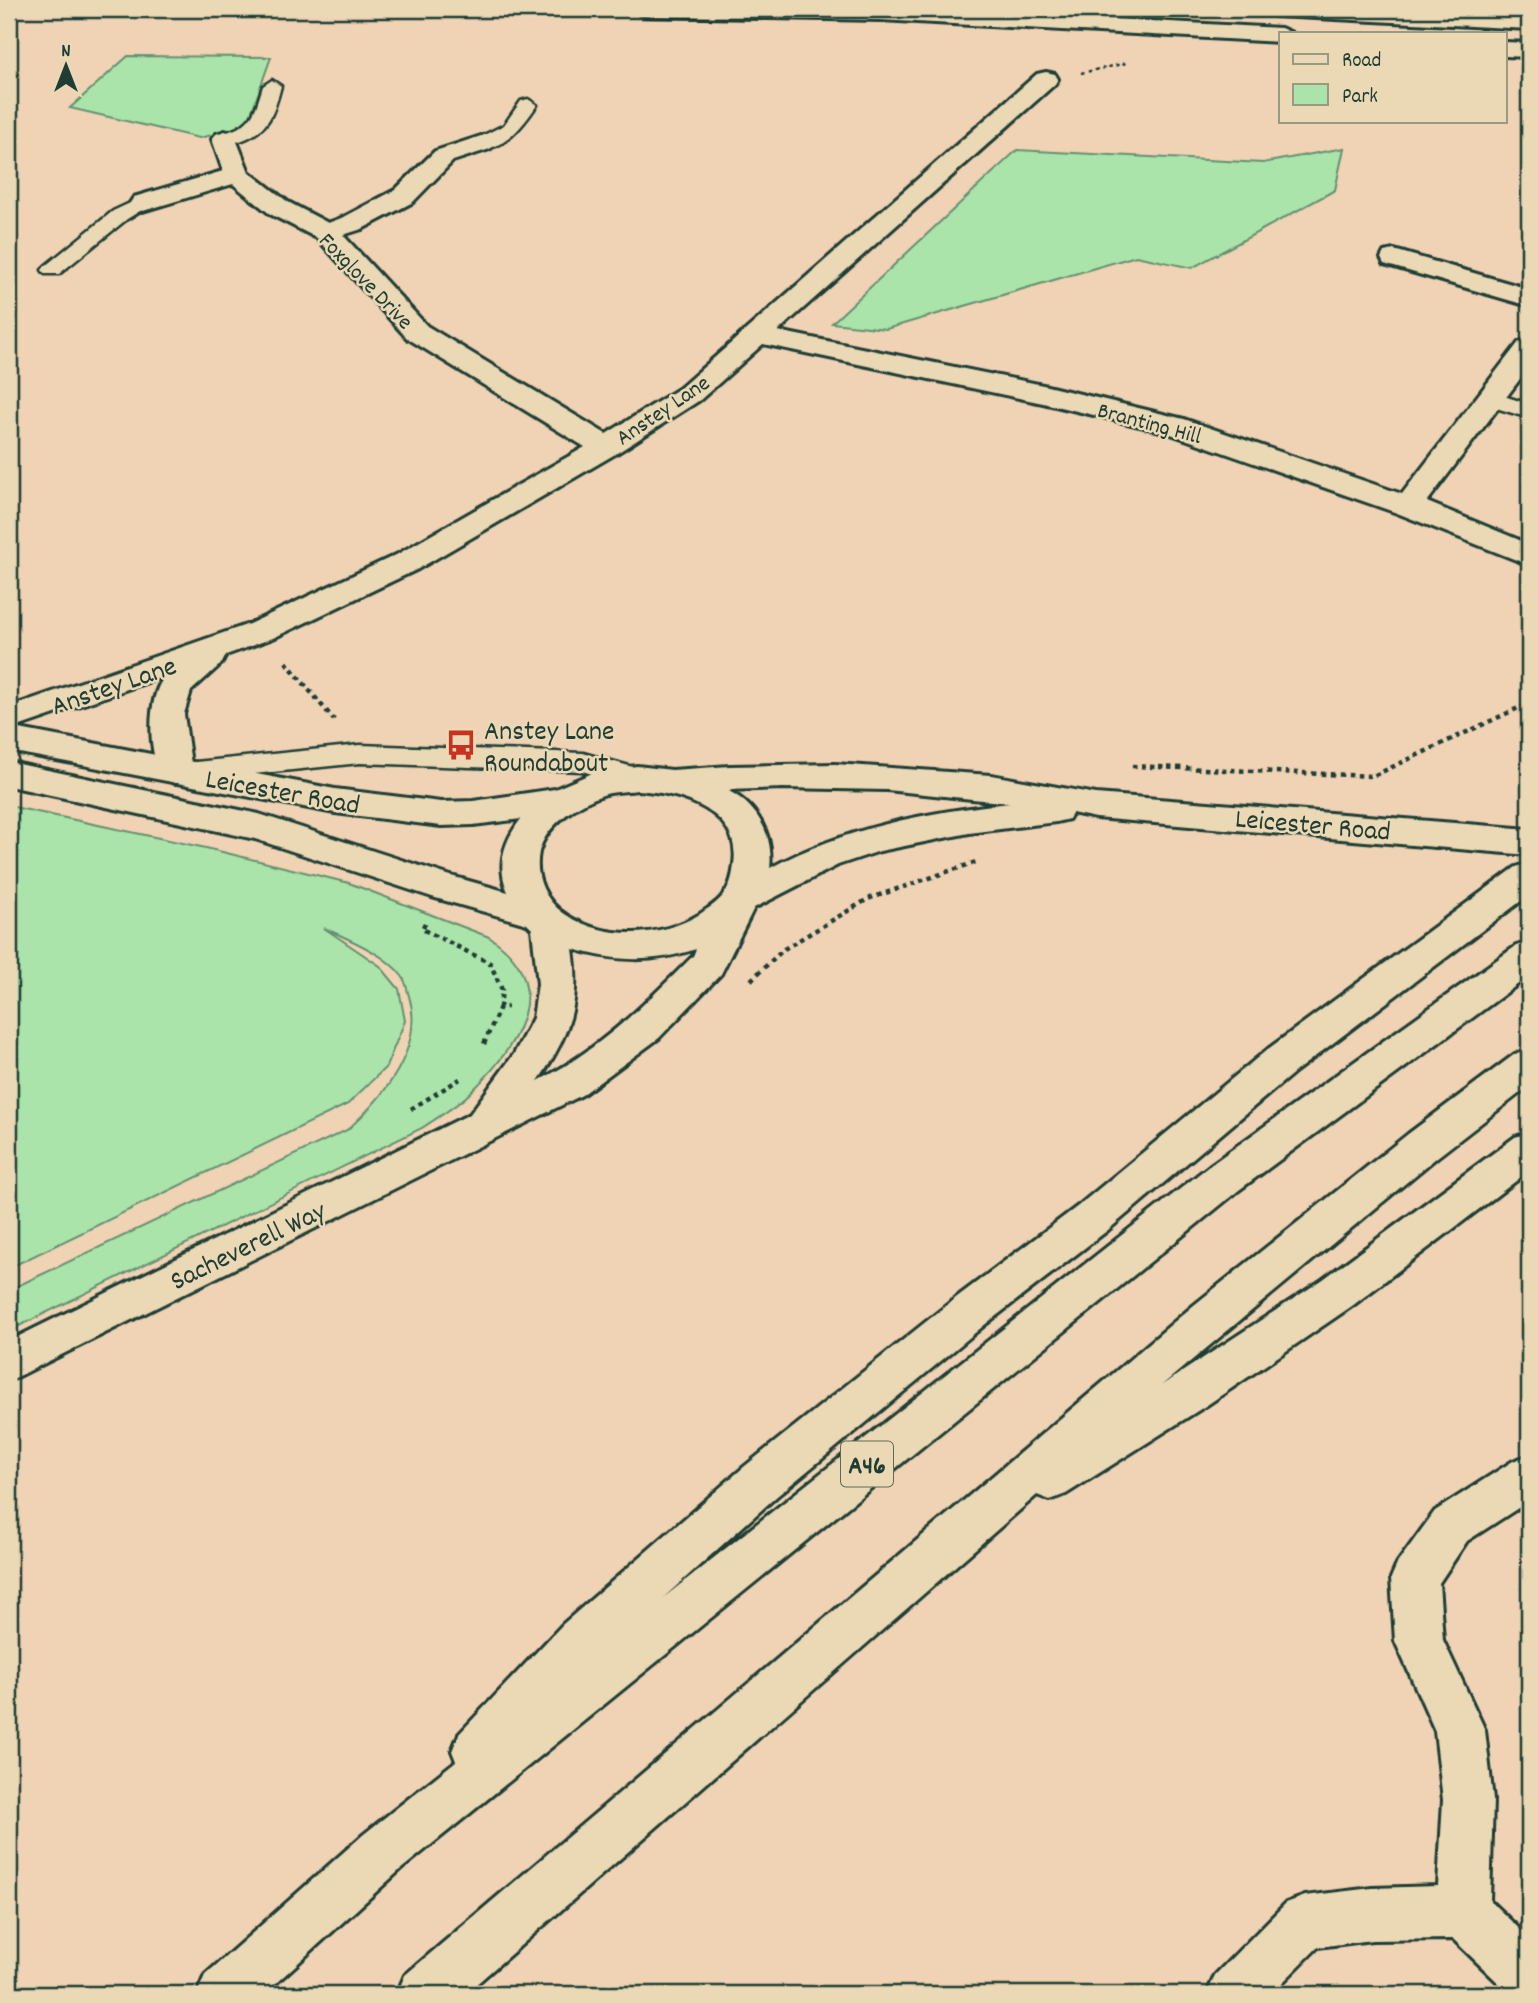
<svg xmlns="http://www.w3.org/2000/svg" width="1538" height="2003" font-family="Dekko,sans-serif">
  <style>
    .green { fill: #aae4aa; stroke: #64906f; stroke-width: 2 }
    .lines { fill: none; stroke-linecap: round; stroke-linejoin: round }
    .lane-casing { stroke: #1f3d34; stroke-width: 5 }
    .street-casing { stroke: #1f3d34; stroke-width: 6 }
    .secondary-casing { stroke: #1f3d34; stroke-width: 6 }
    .highway-casing { stroke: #1f3d34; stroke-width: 6 }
    .path-far1 { stroke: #1f3d34; stroke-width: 2.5; stroke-dasharray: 3.5 3.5; stroke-linecap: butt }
    .path { stroke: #1f3d34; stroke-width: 4.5; stroke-dasharray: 4.5 4.5; stroke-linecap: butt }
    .lane { fill: #ebd8b5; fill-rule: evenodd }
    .street { fill: #ebd8b5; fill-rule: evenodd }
    .secondary { fill: #ebd8b5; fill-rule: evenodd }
    .highway { fill: #ebd8b5; fill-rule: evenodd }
    .labels { text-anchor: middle; stroke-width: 5; stroke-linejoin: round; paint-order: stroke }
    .far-street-label { font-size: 23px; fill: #1f3d34; stroke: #ebd8b5 }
    .shield { fill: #ebd8b5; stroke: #5c6c5b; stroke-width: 2 }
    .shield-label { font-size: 26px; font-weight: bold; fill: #1f3d34 }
    .street-label { font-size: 28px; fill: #1f3d34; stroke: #ebd8b5 }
    .poi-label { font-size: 28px; fill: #1f3d34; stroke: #ebd8b5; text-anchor: start }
  </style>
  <rect width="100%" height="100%" fill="#f0d2b4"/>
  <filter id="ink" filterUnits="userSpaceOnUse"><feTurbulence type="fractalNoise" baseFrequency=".0143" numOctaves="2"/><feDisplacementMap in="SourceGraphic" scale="14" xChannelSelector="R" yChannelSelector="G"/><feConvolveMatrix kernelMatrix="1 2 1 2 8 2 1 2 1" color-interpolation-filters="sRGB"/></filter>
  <g filter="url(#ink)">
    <!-- green -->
    <path class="green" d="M128,56l143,1 -23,65 -5,6 -44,10 -129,-30z
      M1344,148l-9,42 -143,78 -56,-12 -250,73 -54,-6 185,-173 246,13z
      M9,806l197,42 143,35 140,54c71,46 28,111 -19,156 -14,14 -32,24 -48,35l-413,203v-41l338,-160c36,-32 78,-82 62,-134 -2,-6 -3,-15 -7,-20 -18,-23 -52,-36 -78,-48l56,38 19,23 6,32 -19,46 -38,37 -339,164z"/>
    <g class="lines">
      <!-- lane casing -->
      <g class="lane-casing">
        <path id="lane" d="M272,80l9,6c-7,27 -12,45 -41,55 -8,2 -14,4 -22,2l-3,-4c5,-5 9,-6 15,-8 24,-8 26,-23 33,-45z
          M528,99l9,6c-13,19 -35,50 -63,43l-3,-4 3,-4 30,-15 17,-24z
          M143,197l7,2 3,4 -26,16 -68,55h-14l-3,-4 3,-4 68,-55z
          M1491,392l38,12v14l-46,-14 -3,-5 3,-5z
          M360,745l223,8 64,18 4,7 -4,7 -10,2 -55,-16 -222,-8 -174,18 -10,-2 -3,-7 3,-7 10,-2z"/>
      </g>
      <!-- street casing -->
      <g class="street-casing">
        <path id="street" d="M1046,72l9,2 3,5 -3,5 -277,247 265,54 141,34 218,75 117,-152 10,-2v27l-102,135 102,42v21l-132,-52 -232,-81 -122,-29 -280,-59 -63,56 -83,53 -199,116 -145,69 -47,17 -4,8 -31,28 -7,23 8,57 -5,8 -12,4 -12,-4c-15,-24 -17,-80 2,-103l-156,54v-23l240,-83 147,-69 189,-108 -178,-109 -90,-100 -47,-24 -37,-30 -90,27 -9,-2 -4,-6 4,-6 89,-26 -11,-32 4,-5 9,-3 9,3 15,38 39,30 40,21 16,-6 51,-27 40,-39 46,-15 9,3 4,5 -4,5 -37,12 -40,41 -51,27 -19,6 84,91 179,108 74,-46 357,-314z
          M1394,250l135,39v17l-145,-42 -3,-6 3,-6z
          M1529,1455v46l-62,40 -28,42 4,57 42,90 8,70 -3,101 39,37v56h-19l-57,-55 -81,1 -54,7 -47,47h-64l8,-19 71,-72 19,-7 67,-8 66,-2 5,-86 -8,-69 -40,-90 -4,-63 7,-16 37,-51 78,-50z"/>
      </g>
      <!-- secondary casing -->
      <g class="secondary-casing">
        <path id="secondary" d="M9,727l326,62 106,13 32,-1 82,-12 40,-17 42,-6 35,4 58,-4 105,-2 156,11 105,19 433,35v26l-433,-37 -24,-5 -3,6 -13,3 -87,11 -89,18 -42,14 -84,43 -33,66 -62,64 -77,57 -573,286v-40l461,-227 44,-60 19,-36 5,-34 -6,-55 -5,-5 -95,-27 -177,-58 -246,-53v-24l250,52 192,62 57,16c-12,-27 -4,-51 13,-73l-48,6 -32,1 -106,-13 -326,-62zM783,788l104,2 123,13c-83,9 -166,25 -240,65 4,-33 -13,-63 -43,-78zM637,790c42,3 105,20 97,74 -1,10 -3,21 -10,30 -6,9 -16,14 -24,20 -40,24 -92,26 -132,2 -23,-14 -34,-39 -29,-64 6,-26 37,-47 61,-56 11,-5 25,-4 37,-6zM573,949c43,13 81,14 123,0l-3,7c-47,47 -95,95 -155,125 31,-45 43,-78 35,-132z"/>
      </g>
      <!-- highway casing -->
      <g class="highway-casing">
        <path id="highway" d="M635,9h294l352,19 11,5h-11v9l-401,-22 -233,-4 -8,-2z
          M1266,9h141l122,6v14l-252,-13 -8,-2z
          M1505,42l24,1v14l-24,-1z
          M1529,863v32l-233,176 -188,159 -121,93 -210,173 -114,102 546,-432 307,-220 13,-4v34l-290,214 -839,680 -136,124h-67l8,-19 159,-141 92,-73 -4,-10 7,-17 104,-110 182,-158 212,-169 121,-91 190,-157 248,-182z
          M1529,1050v36l-93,72 -274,227 160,-105 193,-143 14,-4v38l-177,135 -145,99 -141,89 -16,6 -13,-5 -572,499h-68l8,-19 789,-670 214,-171 107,-80z"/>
      </g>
      <!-- path-far1 -->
      <path class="path-far1" d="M1081,73l46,-10"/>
      <!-- path -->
      <path class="path" d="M286,662l48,58
        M1132,766l241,10 156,-73
        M425,923l-3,6 68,34 12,27 -2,17h8
        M751,980l33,-31 84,-50 108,-37
        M484,1044l16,-37
        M411,1109l49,-30"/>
      <!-- lane -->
      <use href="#lane" class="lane"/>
      <!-- street -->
      <use href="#street" class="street"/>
      <!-- secondary -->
      <use href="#secondary" class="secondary"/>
      <!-- highway -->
      <use href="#highway" class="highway"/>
    </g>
  </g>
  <!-- icons -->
  <defs>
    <g id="bus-bare" transform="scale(2.415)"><path d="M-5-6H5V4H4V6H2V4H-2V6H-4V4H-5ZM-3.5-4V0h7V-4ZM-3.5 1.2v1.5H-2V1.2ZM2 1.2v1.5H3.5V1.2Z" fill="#c8321e" stroke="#ebd8b5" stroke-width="2.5" paint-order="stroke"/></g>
  </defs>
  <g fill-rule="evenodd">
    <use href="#bus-bare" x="461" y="745"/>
  </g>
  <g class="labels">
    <!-- far-street labels -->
    <g class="far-street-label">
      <text transform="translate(367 280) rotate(46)" y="8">Foxglove Drive</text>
      <text transform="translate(662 409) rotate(-34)" y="8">Anstey Lane</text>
      <text transform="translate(1150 422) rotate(15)" y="8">Branting Hill</text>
    </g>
    <!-- shield labels -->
    <rect class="shield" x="841" y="1441.5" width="52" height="45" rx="5"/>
    <g class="shield-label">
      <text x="867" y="1473">A46</text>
    </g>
    <!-- street labels -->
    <g class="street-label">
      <text transform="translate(113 684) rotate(-19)" y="10">Anstey Lane</text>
      <text transform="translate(283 790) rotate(10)" y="10">Leicester Road</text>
      <text transform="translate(1313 823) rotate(5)" y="10">Leicester Road</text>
      <text transform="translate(247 1244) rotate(-26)" y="10">Sacheverell Way</text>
    </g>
    <!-- poi labels -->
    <g class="poi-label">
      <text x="484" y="739">Anstey Lane<tspan x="484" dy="32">Roundabout</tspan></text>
    </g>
  </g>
  <!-- margin -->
  <rect width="1538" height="2003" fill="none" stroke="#ebd8b5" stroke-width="35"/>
  <rect x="18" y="18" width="1503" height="1968" fill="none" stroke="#1f3d34" stroke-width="2.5" filter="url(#ink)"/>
  <!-- legend -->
  <rect x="1279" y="32" width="228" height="91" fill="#ebd8b5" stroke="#999a81" stroke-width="2"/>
  <rect x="1293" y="54" width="35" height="10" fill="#ebd8b5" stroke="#999a81" stroke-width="2"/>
  <text x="1342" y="66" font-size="21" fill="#1f3d34">Road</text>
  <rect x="1293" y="84" width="35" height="21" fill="#aae4aa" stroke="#999a81" stroke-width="2"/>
  <text x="1342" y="102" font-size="21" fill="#1f3d34">Park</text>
  <!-- north arrow -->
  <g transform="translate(66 66)" stroke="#ebd8b5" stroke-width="5" paint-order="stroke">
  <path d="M0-5L12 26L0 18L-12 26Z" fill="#1f3d34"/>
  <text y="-10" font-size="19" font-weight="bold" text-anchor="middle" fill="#1f3d34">N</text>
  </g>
</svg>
